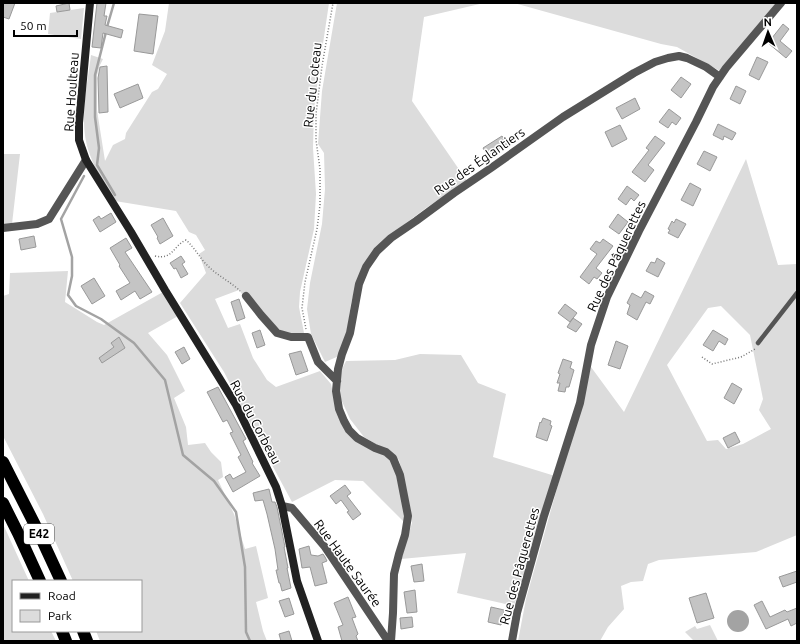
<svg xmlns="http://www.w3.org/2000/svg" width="800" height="644" font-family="Ubuntu,sans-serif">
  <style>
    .green { fill: #dcdcdc; fill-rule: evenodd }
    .water { fill: #a3a3a3 }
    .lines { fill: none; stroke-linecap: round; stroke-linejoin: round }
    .stream { stroke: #a3a3a3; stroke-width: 2.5 }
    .building { fill: #c4c4c4; stroke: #999 }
    .path { stroke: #777; stroke-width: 1.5; stroke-dasharray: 1 2; stroke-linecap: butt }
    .lane { stroke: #555; stroke-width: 4.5 }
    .street { stroke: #555; stroke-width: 8 }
    .secondary { stroke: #222; stroke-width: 8 }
    .highway { stroke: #000; stroke-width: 12 }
    .labels { text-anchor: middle; stroke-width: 3; stroke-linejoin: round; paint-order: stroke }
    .shield { fill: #fff; stroke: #4c4c4c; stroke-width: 1 }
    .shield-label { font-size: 12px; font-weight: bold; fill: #000 }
    .street-label { font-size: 13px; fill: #000; stroke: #fff }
  </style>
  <rect width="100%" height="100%" fill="#fff"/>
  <!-- green -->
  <path class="green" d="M169,3h160l-9,61 -6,45 -1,39 3,46 -2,35 -14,63 -1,15 5,26h-19l-16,-11 -24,-24 -6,-8 -24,9 13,29 12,-4 13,34 14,22 9,7 44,-16 11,13 4,19 7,19 47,35 9,16 8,51 -43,-43 -28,-1 -43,22 -27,-50 -41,-80 -44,-69 26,-30 -7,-19 6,-4 -9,-15 -7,-3 -13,-21 -61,-10c-9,-15 -19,-29 -25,-46 -12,-31 -3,-67 1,-100l12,4 -3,6 -3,10v35l8,51 8,-16 12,-6 1,-6 26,-41 6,-3 9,-15 -15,-9 13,-34z
    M337,3h147l-60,14 -12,84 55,80 -41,27 -40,30 -24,28 -11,37 -5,37 -7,16 -14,6 -14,-28 -4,-25 3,-26 12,-59 3,-35 -1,-36 -6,-9 4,-53z
    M514,3h263l-57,68 -43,-24 -16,-3z
    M84,8l-3,31 -33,-5 2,-21z
    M3,154h17l-8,70 -9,1z
    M746,159l32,106 19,-1v271l-41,17 -97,8 -11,4 -5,17 -12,1 -10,4 3,23 -16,18 -8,14h-82l8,-42 65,-232 33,45zM721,306l29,29 13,64 -4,11 12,19 -28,15 -17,5 -8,-9 -11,1 -40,-76 41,-57z
    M68,271l-3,31 32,20 7,3 59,-33 15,24 -30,17 19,22 18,36 -11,7 12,29 2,18 17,-2 6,9 10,10 2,15 -5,3 16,34 11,35 11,-3 12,52 -12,4 7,29 4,10h-167l-4,-10h45v-50h-68l-30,-67 -40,-78v-140l6,-2 1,-21z
    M420,354l41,1 17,28 28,11 -13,63 62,19 -41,130 -57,-13 9,-40 -65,6 11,-36 -6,-36 -7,-27 -13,-10 -22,-13 -14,-18 -10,-22 1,-26 5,-10 49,-1z
    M3,524l26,57h-16v50h38l5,10h-53z
    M710,625l8,16h-24l-9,-9 10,-6 2,3z"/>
  <!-- water -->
  <path class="water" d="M727 621a11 11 0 1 1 22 0a11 11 0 1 1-22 0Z"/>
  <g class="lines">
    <!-- stream -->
    <path class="stream" d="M107,27l7,-24
      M106,32l-11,43v42l4,31 -2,17 18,30
      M84,176l-23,43 11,38v19l-4,19 8,11 25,13 33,24 31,37 18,75 31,26 22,31 9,55 1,65 4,9"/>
  </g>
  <!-- building -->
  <path class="building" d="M3,3h12l-6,16 -6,-2z
    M69,3l1,7 -13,2 -1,-6z
    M97,3h9l-2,13h3l-2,9 18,5 -2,8 -18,-5 -2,15 -9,-1z
    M139,14l19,2 -5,38 -19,-3z
    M783,24l6,5 -9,12 12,10 -6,7 -18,-15z
    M757,57l11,5 -9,18 -10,-5z
    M107,66l1,46 -9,1 -1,-35 2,-11z
    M681,77l10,7 -10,14 -10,-8z
    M138,84l5,14 -23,10 -6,-14z
    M736,86l10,5 -6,13 -10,-5z
    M635,98l5,11 -18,10 -6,-11z
    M669,109l12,9 -5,7 -4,-3 -4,6 -9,-6z
    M718,124l18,9 -4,7 -8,-4 -1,4 -10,-5z
    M620,125l7,14 -15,8 -7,-15z
    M502,136l5,8 -19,12 -5,-8z
    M655,136l10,7 -17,22 6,5 -9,12 -13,-10 17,-22 -3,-2z
    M704,151l13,6 -7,14 -13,-7z
    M690,183l11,6 -8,17 -12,-6z
    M627,186l12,9 -5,6 -3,-3 -5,7 -8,-6z
    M111,213l5,9 -16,10 -7,-12 6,-4 2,3z
    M618,214l10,8 -9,12 -10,-7z
    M163,218l10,18 -13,8 -3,-6 1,-1 -7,-12z
    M676,219l10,5 -8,14 -10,-5 2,-3 -2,-1 4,-8 2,2z
    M34,236l2,11 -15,3 -2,-11z
    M126,238l6,10 -7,4 27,40 -12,7 -5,-8 -14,9 -5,-9 14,-8 -11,-17 1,-1 -10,-17z
    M603,239l10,7 -17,22 6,5 -5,6 -3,-2 -5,7 -9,-7 17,-23 -7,-5 6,-8 4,2z
    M181,256l4,6 -3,2 6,10 -7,4 -5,-10 -2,1 -4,-6z
    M657,258l8,5 -7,14 -12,-6 5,-9 4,1z
    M94,278l11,18 -13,8 -11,-18z
    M645,291l9,5 -4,8 -4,-2 -9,18 -10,-6 3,-9 -3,-2 5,-10 9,5z
    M239,299l6,19 -8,3 -6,-19z
    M565,304l12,9 -7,9 -12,-9z
    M573,318l9,6 -6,8 -9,-5z
    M260,330l5,15 -8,3 -5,-15z
    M713,330l15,9 -3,6 -6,-4 -6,10 -10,-6z
    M119,337l6,11 -23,15 -3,-5 15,-11 -3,-4z
    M616,341l12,5 -8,23 -12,-4z
    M184,347l6,12 -8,5 -7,-12z
    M301,351l7,20 -12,4 -7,-21z
    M563,359l9,3 -2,6 4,2 -5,17h-3l-1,5 -7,-1 2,-8h-3l3,-9 -2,-1z
    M732,383l10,6 -8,15 -10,-6z
    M218,387l28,52 -3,2 10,21 -1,1 8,13 -27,16 -8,-15 5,-3 3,5 13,-7 -8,-15 3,-2 -11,-22 3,-1 -6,-12 -4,2 -16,-30z
    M543,418l8,3 -1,4 2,1 -5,15 -11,-4 4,-15 1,1z
    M735,432l5,10 -12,6 -5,-10z
    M345,485l6,8 -4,3 14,18 -8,6 -6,-8 2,-1 -8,-11 -5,4 -6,-8z
    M269,489l3,13h3l2,5 8,40h-1l4,21h-1l4,20 -9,3 -2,-8h-1l-3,-13h2l-3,-21 -8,-35 -4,-14 -8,1 -2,-8z
    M309,546l2,9 7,1 5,-2 2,3 2,4 -5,2 5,20 -12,3 -5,-19 -8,1 -3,-19z
    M422,564l2,17 -10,1 -3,-16z
    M797,571v11l-14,5 -4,-10z
    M415,590l2,22 -10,1 -3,-21z
    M706,593l8,25 -17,5 -8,-25z
    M348,597l8,20 -4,1 6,16 -2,2 2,5h-16l-4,-14 5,-2 -9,-22z
    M289,598l5,16 -9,3 -6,-16z
    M762,601l8,16 15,-7 2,2 10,-4v15l-6,3 -3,-7 -22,10 -12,-24z
    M491,607l13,3 -3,15 -13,-3z
    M412,617l1,10 -12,2 -1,-11z
    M289,631l3,10h-11l-2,-7z"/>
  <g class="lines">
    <!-- path -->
    <path class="path" d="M155,256c18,4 18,-10 31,-16 10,9 14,19 23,27 9,9 22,15 31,24
      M306,329l-4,-21 3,-26 12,-53 3,-24v-36l-4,-29v-26l6,-48 11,-63
      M702,357l10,7 29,-7 14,-8"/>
    <!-- lane -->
    <path class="lane" d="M758,343l39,-50"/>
    <!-- street -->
    <path class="street" d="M3,228l34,-4 12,-5 37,-59
      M246,296l15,19 16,18 14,4h17l10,25 19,19
      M282,506l10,2 33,39 63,94
      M391,641l2,-28 1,-39 5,-20 6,-19 3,-19 -8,-41 -7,-17 -7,-6 -11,-4 -18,-10 -8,-8 -5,-9 -5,-12 -3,-18 2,-22 4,-15 8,-21 9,-49 7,-17 11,-16 14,-13 25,-17 38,-28 37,-25 72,-51 71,-44 21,-11 13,-4 11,-2 8,2 19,9 14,10
      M512,641l5,-28 27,-97 36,-113 11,-58 16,-48 32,-66 57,-109 17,-35 13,-19 55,-65"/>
    <!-- secondary -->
    <path class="secondary" d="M90,3l-11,120v17l7,20 45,72 34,58 71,115 40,82 6,19 15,75 21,60"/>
    <!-- highway -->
    <path class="highway" d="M3,462l33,65 25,54
      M3,503l15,30 22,48
      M62,631l4,10
      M83,631l4,10"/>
  </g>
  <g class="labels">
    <!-- shield labels -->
    <rect class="shield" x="24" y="524" width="30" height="20" rx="3"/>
    <g class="shield-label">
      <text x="39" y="538">E42</text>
    </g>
    <!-- street labels -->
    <g class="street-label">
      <text transform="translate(312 85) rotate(-84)" y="5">Rue du Coteau</text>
      <text transform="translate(71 92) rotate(-86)" y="5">Rue Houlteau</text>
      <text transform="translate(479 161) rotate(-35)" y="5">Rue des Églantiers</text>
      <text transform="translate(616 256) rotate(-65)" y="5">Rue des Pâquerettes</text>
      <text transform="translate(256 422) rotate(62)" y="5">Rue du Corbeau</text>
      <text transform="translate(348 563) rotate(54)" y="5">Rue Haute Saurée</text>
      <text transform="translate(519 566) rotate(-75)" y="5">Rue des Pâquerettes</text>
    </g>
  </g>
  <!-- border -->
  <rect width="800" height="644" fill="none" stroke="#000000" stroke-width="8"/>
  <!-- legend -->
  <rect x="12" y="580" width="130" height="52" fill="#ffffff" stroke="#999999"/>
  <rect x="20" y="593" width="20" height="6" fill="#222222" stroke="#999999"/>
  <text x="48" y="600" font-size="12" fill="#000000">Road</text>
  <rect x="20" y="610" width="20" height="12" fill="#dcdcdc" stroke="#999999"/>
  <text x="48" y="620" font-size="12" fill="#000000">Park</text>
  <!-- north arrow -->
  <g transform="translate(768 32) rotate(358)" stroke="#ffffff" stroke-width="3" paint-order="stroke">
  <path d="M0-3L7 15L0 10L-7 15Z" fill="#000000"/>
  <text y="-6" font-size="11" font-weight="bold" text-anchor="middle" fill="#000000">N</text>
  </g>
  <!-- scale -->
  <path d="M14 30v6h63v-6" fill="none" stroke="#000000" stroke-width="2"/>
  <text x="20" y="30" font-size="12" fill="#000000" stroke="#ffffff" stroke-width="3" paint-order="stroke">50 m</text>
</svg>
